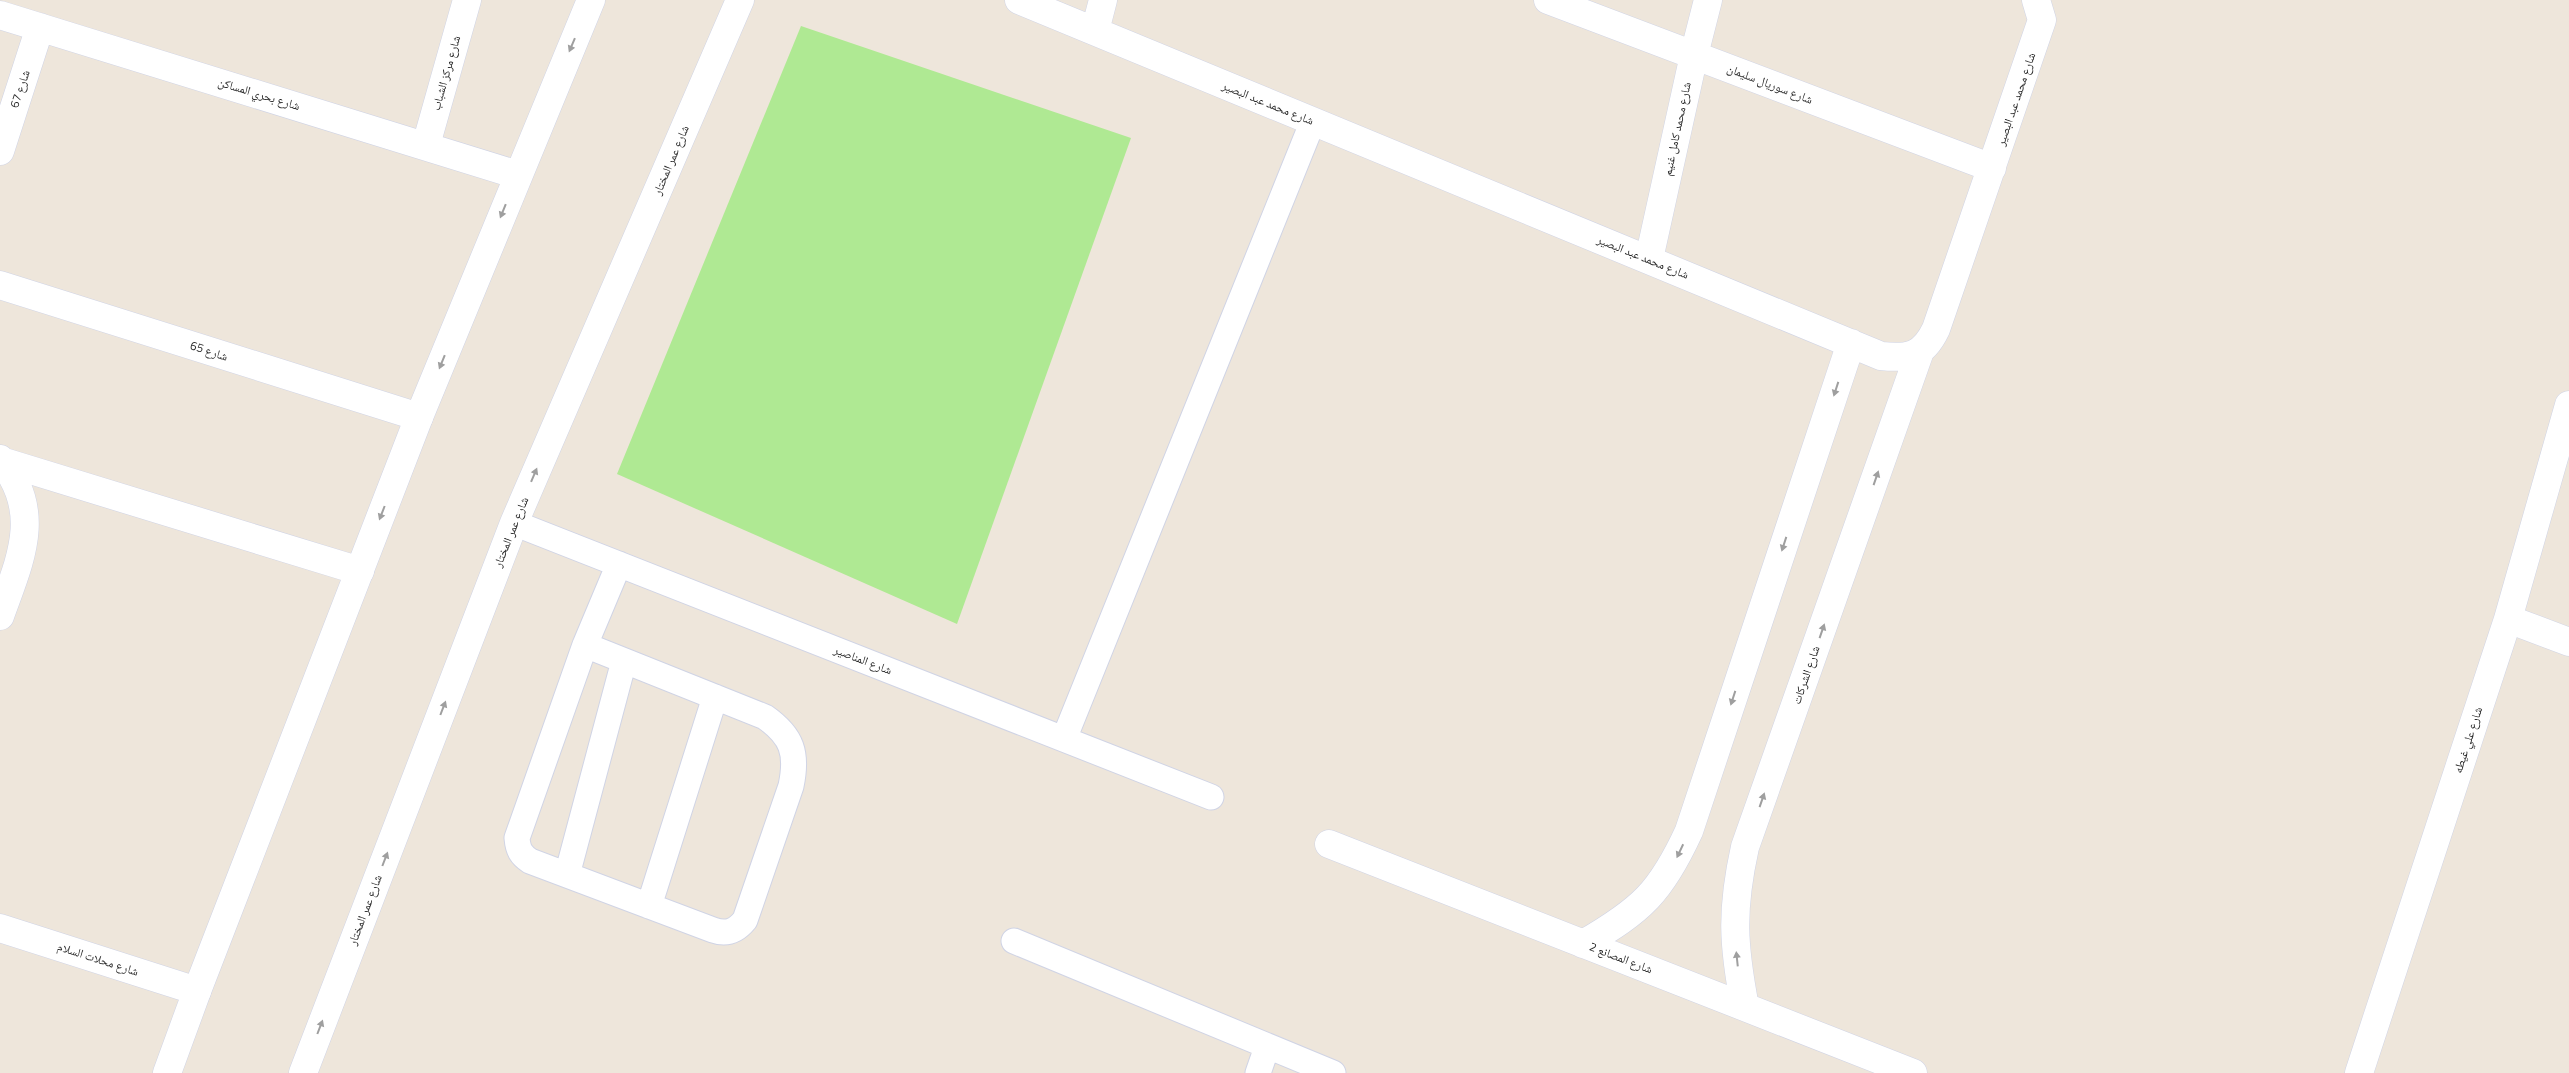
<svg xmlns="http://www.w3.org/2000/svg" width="2569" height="1073" font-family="'Titillium Web','Noto Naskh Arabic',sans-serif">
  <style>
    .green { fill: #afe993 }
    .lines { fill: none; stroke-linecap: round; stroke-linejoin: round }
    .service-casing { stroke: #d0d4e5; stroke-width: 27 }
    .minor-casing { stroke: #d0d4e5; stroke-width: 29 }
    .secondary-casing { stroke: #d0d4e5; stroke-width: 29 }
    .service { stroke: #fff; stroke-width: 25 }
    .minor { stroke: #fff; stroke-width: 28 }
    .secondary { stroke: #fff; stroke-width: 28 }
    .oneway { fill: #9f9f9f }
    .labels { text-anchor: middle; stroke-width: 4; stroke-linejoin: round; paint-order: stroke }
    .street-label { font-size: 12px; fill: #2a2a2a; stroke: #fff }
  </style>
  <rect width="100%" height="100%" fill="#eee6db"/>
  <!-- green -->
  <path class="green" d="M801,26l330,112 -174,486 -340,-150z"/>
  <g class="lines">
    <!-- service casing -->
    <g class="service-casing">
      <path id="service" d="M514,523l697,274
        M585,645l180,72c27,19 33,36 26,69l-46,134c-9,11 -18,15 -32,10l-183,-69c-9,-6 -12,-11 -13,-23l68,-193 34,-81
        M1064,739l249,-618
        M567,875l57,-214
        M649,906l66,-209
        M1014,941l319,132
        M1258,1073l9,-26"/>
    </g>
    <!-- minor casing -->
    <g class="minor-casing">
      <path id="minor" d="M1019,0l862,356c28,3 42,0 55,-27l106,-309 -6,-20
        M1548,0l444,168
        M0,15l518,160
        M1095,31l8,-31
        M426,145l41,-145
        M0,151l40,-124
        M1649,259l45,-204 14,-55
        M0,285l419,132
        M0,459c44,53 20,101 0,157
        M1,461l359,110
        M2508,619l61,23
        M1329,844l584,229
        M0,928l197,63
        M1583,944c59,-34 78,-52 106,-113l162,-488
        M1745,1007c-12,-62 -14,-97 0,-160l175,-496
        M2359,1073l149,-454 61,-214"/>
    </g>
    <!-- secondary casing -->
    <g class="secondary-casing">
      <path id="secondary" d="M167,1073l30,-82 222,-574 172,-417
        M303,1073l211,-550 226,-523"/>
    </g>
    <!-- service -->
    <use href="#service" class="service"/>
    <!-- minor -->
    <use href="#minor" class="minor"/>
    <!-- secondary -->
    <use href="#secondary" class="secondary"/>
  </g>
  <!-- one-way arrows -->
  <defs><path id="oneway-solid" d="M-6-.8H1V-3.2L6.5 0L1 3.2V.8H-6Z" transform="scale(1.25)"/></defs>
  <g class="oneway">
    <use href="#oneway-solid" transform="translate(572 45) rotate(113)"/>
    <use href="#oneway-solid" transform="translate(503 211) rotate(112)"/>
    <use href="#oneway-solid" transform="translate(442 362) rotate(112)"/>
    <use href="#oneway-solid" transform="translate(1836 389) rotate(108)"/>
    <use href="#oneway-solid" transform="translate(534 475) rotate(-67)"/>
    <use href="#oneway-solid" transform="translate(1876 478) rotate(-71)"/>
    <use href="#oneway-solid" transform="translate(382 513) rotate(111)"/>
    <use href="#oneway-solid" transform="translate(1784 544) rotate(108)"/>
    <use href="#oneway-solid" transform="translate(1822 631) rotate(-71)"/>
    <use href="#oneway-solid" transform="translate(1733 698) rotate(108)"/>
    <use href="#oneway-solid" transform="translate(443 708) rotate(-69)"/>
    <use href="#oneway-solid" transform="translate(1762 800) rotate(-71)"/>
    <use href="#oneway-solid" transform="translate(1680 851) rotate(115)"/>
    <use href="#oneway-solid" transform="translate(385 859) rotate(-69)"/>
    <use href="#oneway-solid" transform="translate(1737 959) rotate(-96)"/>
    <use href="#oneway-solid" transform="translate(320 1027) rotate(-69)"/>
  </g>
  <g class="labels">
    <!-- street labels -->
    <g class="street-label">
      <text transform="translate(446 73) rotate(-74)" y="4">شارع مركز الشباب</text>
      <text transform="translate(1770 84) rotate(21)" y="4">شارع سوريال سليمان</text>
      <text transform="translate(20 89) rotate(-72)" y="4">شارع 67</text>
      <text transform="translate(259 94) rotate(17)" y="4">شارع بحري المساكن</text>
      <text transform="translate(2016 99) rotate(-71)" y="4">شارع محمد عبد البصير</text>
      <text transform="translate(1268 103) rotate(22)" y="4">شارع محمد عبد البصير</text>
      <text transform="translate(1677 129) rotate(-78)" y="4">شارع محمد كامل غنيم</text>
      <text transform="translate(671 160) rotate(-67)" y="4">شارع عمر المختار</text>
      <text transform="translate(1643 257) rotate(22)" y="4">شارع محمد عبد البصير</text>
      <text transform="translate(209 351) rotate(18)" y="4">شارع 65</text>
      <text transform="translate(511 532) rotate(-68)" y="4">شارع عمر المختار</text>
      <text transform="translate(863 660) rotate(21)" y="4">شارع المناصير</text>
      <text transform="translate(1806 675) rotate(-71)" y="4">شارع الشركات</text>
      <text transform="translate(2468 740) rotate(-72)" y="4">شارع علي غيطه</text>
      <text transform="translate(365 910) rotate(-69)" y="4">شارع عمر المختار</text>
      <text transform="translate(1621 958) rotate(21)" y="4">شارع المصانع 2</text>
      <text transform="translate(98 959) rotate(18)" y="4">شارع محلات السلام</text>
    </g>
  </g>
</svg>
